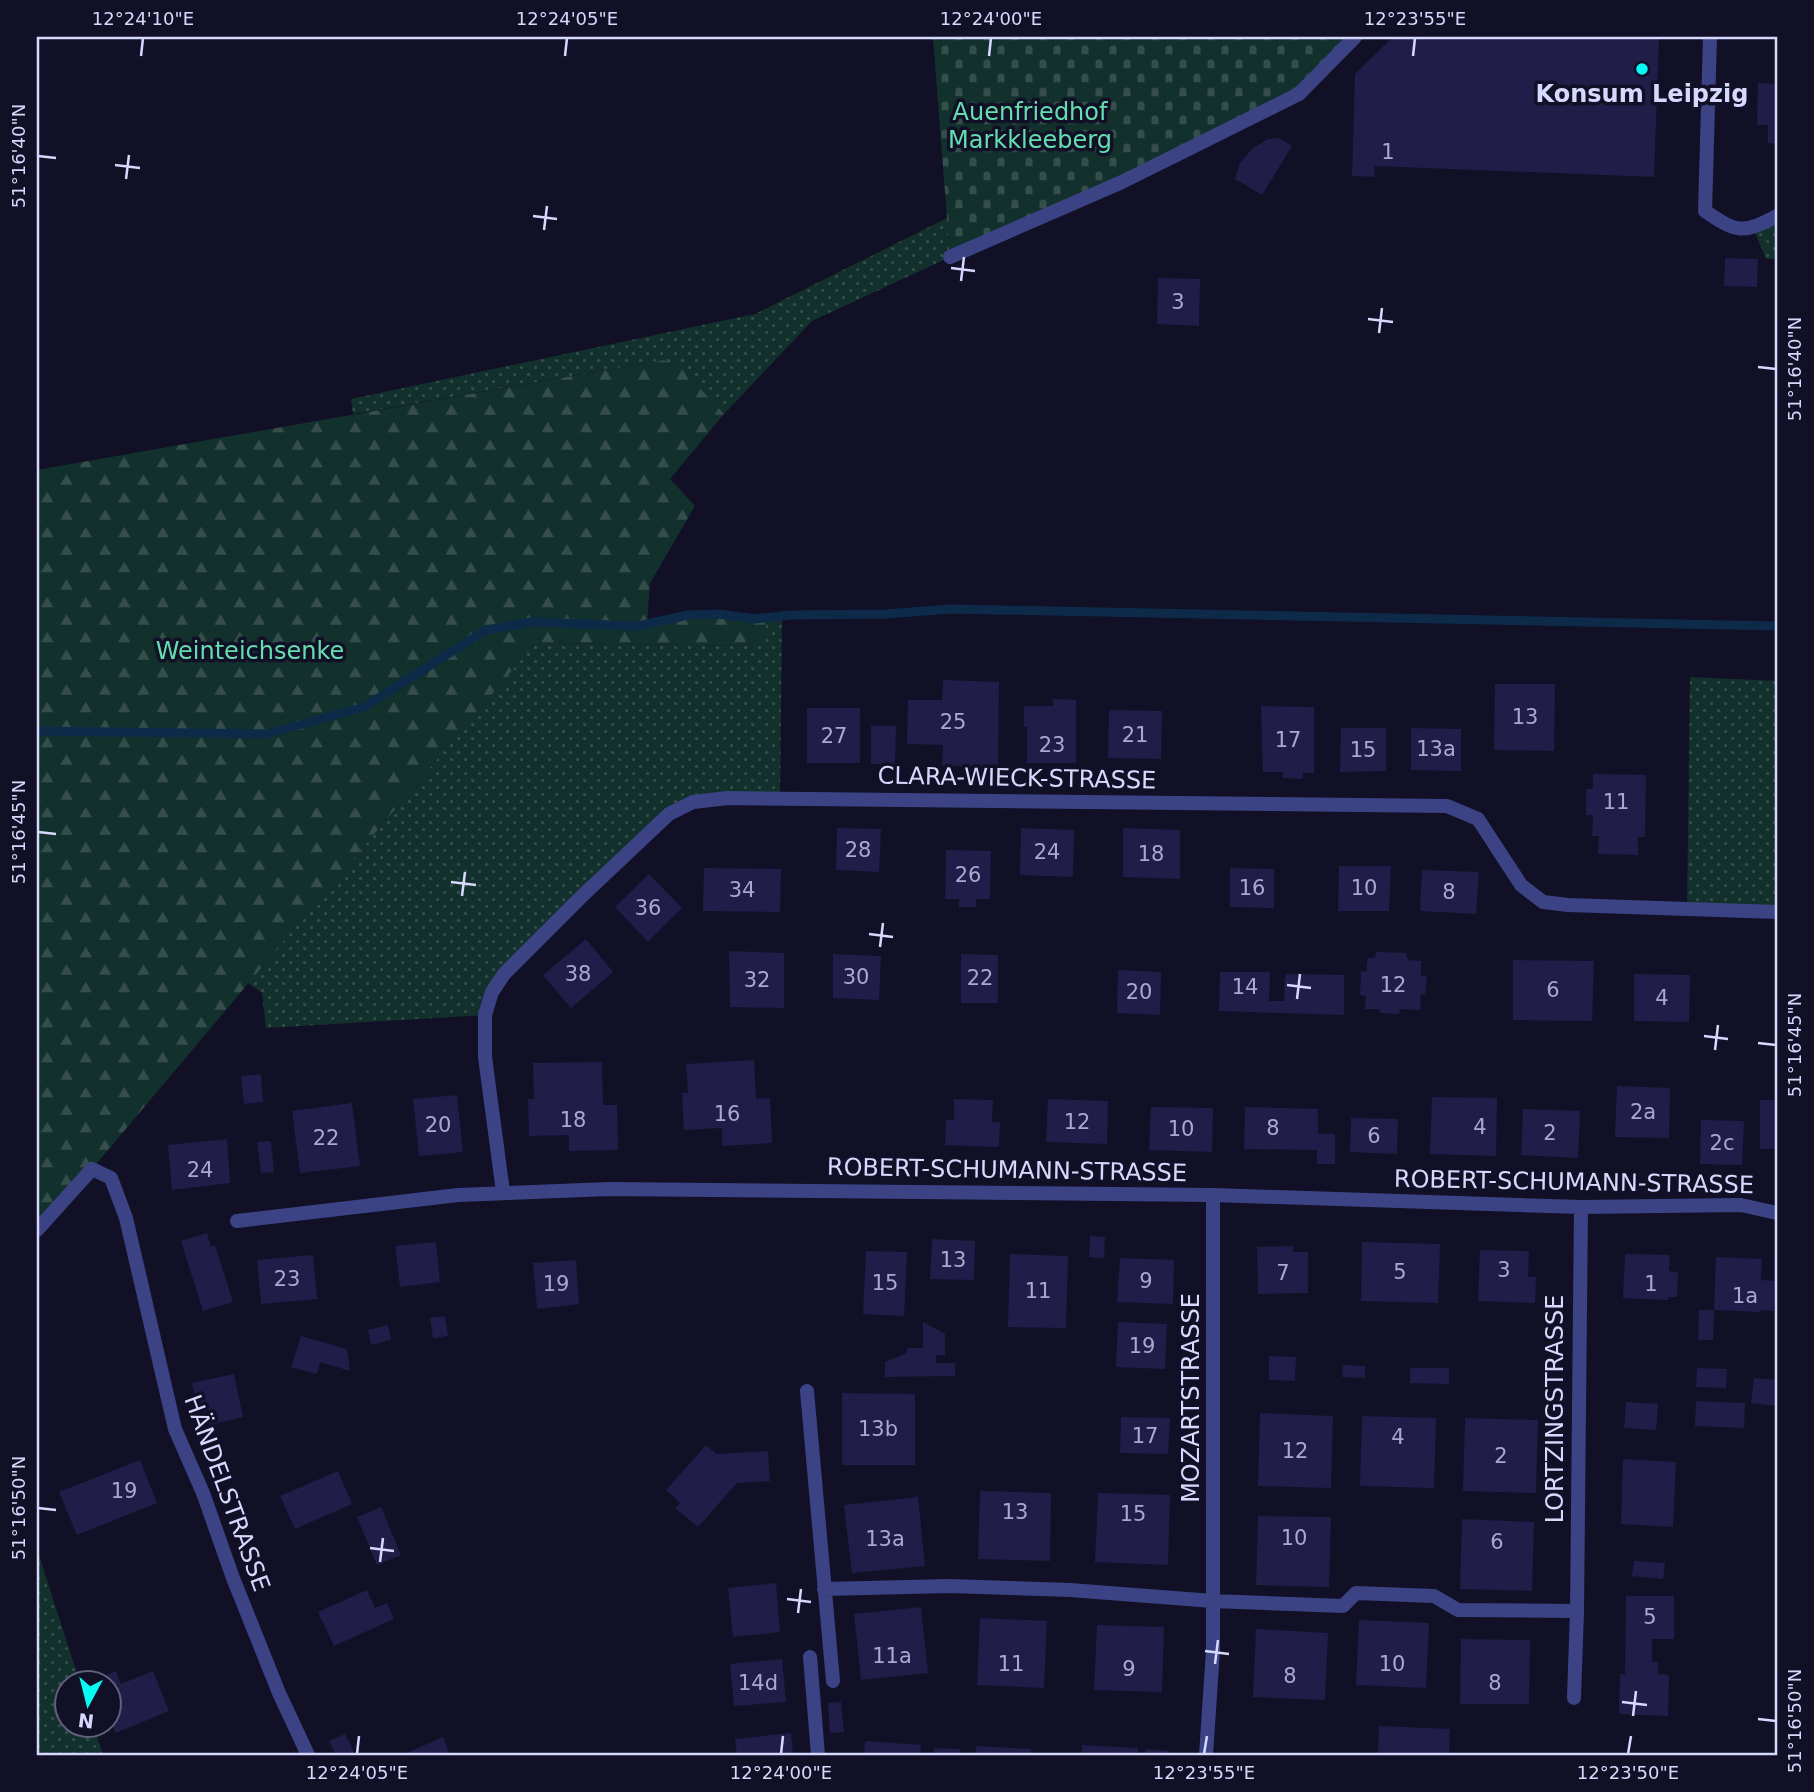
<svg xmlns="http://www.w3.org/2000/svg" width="1814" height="1792" font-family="'DejaVu Sans',sans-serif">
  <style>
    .green { fill: url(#green-dots) }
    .forest { fill: url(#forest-firs) }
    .cemetery { fill: url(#cemetery-stones) }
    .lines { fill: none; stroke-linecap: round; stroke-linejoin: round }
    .stream { stroke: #0d2b49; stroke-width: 9 }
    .building { fill: #201d48 }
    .street { stroke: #3c4385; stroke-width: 14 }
    .ticks { fill: none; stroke: #d7d8fe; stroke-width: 2.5 }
    .poi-dot { fill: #07faf3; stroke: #111027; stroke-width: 2.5 }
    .labels { text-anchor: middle; stroke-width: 7; stroke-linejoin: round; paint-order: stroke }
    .number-label { font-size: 21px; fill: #a9a9d0 }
    .poi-label { font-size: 24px; font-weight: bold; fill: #d7d8fe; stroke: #111027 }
    .park-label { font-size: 24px; fill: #64deaf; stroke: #111027 }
    .street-label { font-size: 24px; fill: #d7d8fe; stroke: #111027 }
    .neatline { fill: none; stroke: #d7d8fe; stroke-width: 2.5 }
    .ticks-label { font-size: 18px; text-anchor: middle; fill: #d7d8fe }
  </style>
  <defs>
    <pattern id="green-dots" width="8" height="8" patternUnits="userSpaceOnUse" patternTransform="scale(1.75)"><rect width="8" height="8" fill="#13312c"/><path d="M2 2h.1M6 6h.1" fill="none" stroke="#354e4c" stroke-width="1.8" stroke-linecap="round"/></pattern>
    <pattern id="forest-firs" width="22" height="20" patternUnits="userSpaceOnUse" patternTransform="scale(1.75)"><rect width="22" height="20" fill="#13312c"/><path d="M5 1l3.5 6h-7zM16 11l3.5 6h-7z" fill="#354e4c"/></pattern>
    <pattern id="cemetery-stones" width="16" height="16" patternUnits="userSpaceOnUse" patternTransform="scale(1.75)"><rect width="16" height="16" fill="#13312c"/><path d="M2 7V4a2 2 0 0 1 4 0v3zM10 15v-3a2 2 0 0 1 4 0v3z" fill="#354e4c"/></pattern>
  </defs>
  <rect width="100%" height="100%" fill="#111027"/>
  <!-- green -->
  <path class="green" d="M1777,216v43h-11l-13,-31z
    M947,218l3,39 -138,64 -88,93 -60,-54 -311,54 -2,-15 404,-85z
    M782,616l-2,182h-52l-59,16 -165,160 -19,41 -219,13 -4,-35 -14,-10 287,-340 230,3 1,-29z
    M1690,677l87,4v231l-90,-3z
    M37,1549l43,134 -14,1v42h28l9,29h-66z"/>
  <!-- forest -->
  <path class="forest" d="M664,360l17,8 43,46 -54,65 25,27 -45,77 -3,40c23,-2 44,-8 68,-9 17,0 34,5 51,3v29l-231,-3 -443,526 -55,61v-760z"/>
  <!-- cemetery -->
  <path class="cemetery" d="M933,37h422l-56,57 -349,163z"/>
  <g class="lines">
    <!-- stream -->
    <path class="stream" d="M37,731l229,3 98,-27 122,-77 46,-8 106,4 50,-11 31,-1 36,5 35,-4 96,-1 64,-5 827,17"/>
  </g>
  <!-- building -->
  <path class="building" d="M1393,37h266l-5,140 -279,-11 -1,11 -22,-1 3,-102z
    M1758,83l19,1v60l-9,-1v-18h-11z
    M1279,138l13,8 -30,49 -27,-16 5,-16 12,-14 16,-10z
    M1725,258l33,1 -1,28 -33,-1z
    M1158,278l42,1 -1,47 -42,-2z
    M943,680l56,2 -1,84h-56l1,-21 -36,-1 1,-44h34z
    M1495,684h60l-1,67 -60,-1z
    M1053,699l23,1v63h-49v-36h-3v-21h29z
    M1261,706l53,1v66h-11v6l-20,-1v-6h-20z
    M807,708h53v55h-53z
    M1109,710l53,1 -1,48 -53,-1z
    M871,726h25l-1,39 -24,-1z
    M1341,728h45v43l-46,1z
    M1411,728l50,1v42l-50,-1z
    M1593,774l53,1 -1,62h-7v18l-40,-1 1,-18h-7l1,-21h-7v-26h7z
    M837,828l44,1 -2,43 -43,-2z
    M1021,828l53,2 -1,47 -53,-2z
    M1123,828l57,2v49l-57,-2z
    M946,850l45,1 -1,48h-14v8h-17v-8h-14z
    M1339,866h52l-2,45h-51z
    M704,868l77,1 -1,43 -77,-1z
    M1230,868l44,1v39l-44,-1z
    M1422,870l57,2 -3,42 -56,-3z
    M649,874l33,34 -34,34 -33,-35z
    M586,939l27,33 -42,36 -28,-33z
    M729,951l55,2v55l-54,-1z
    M1376,952l30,1 2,7 13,1v15h6l-2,19 -4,-1 -1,16 -20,-1 -1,5 -19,-1 -1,-4h-14l1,-13 -6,-1 1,-24 5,1 2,-14h7z
    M833,954l48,2 -2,44 -46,-2z
    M961,954l37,1v48h-37z
    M1513,960l81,1 -2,60 -79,-1z
    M1118,970l43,2 -1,43 -43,-2z
    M1220,972h50l-1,29h15l1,-27 59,1v40l-125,-4z
    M1634,974l56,1 -1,47 -55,-1z
    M754,1060l2,39 14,-1 2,45 -50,3v-18l-38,2 -2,-37h6l-2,-29z
    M602,1062l1,43h14l1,45 -49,1v-16l-40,1 -1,-37h6l-1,-36z
    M261,1074l2,28 -19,2 -3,-28z
    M1617,1086l53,2 -1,50 -54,-1z
    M457,1095l6,57 -44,4 -6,-57z
    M1432,1097l65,1 -1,58 -66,-2z
    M954,1099l39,1 -1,22h8l-1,25 -54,-2 1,-25h8z
    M1048,1099l60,2 -1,43 -61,-2z
    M1760,1100h17v49h-17z
    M352,1103l8,63 -60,7 -8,-62z
    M1151,1107l62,1 -1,44 -63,-2z
    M1245,1107l73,2v25h17v30h-18v-14l-73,-1z
    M1523,1109l57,2 -2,47 -57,-3z
    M1351,1118l47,1 -1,35 -47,-2z
    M1701,1120l43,1 -2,44 -42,-1z
    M227,1139l3,44 -58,7 -4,-45z
    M271,1141l3,31 -13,1 -4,-31z
    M207,1233l4,14 4,-2 18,57 -30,9 -22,-70z
    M1090,1236l15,1 -1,21 -15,-1z
    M932,1239l43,2 -1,39 -44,-1z
    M436,1242l4,40 -40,5 -5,-41z
    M1362,1242l78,2 -2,59 -77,-2z
    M1293,1246v6h15v41l-50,1 -1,-47z
    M1480,1250l49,1 -1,26h8l-1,26 -57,-2z
    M866,1251l41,1 -3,64 -41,-2z
    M1010,1254l58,2 -2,72 -58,-1z
    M1625,1254l45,1 -1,16 9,1 -1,25h-9v3l-45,-2z
    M313,1255l4,44 -56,5 -4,-44z
    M1716,1257l46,2 -1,21 14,1 -1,30 -14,-1v2l-46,-2z
    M1120,1258l54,2 -1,44 -56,-2z
    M576,1260l3,44 -42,5 -4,-46z
    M1699,1310h15l-1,30h-15z
    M445,1316l3,20 -15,2 -3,-20z
    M923,1322l22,12v21h-9v8h19v13l-70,1v-15l22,-9v-5h16z
    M1118,1322l49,2 -2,45 -49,-2z
    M388,1325l3,15 -20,5 -3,-15z
    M301,1336l46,13 3,22 -30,-9 -3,12 -26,-7z
    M1269,1356l27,1 -1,24 -26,-1z
    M1343,1365l22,1v12l-23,-1z
    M1410,1368h39v16l-39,-1z
    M1697,1368l30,1 -1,19 -30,-1z
    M234,1374l9,43 -41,10 -10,-44z
    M1754,1378l23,2v26l-26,-3z
    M842,1393l73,1v71h-73z
    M1696,1401l49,2 -1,25 -49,-2z
    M1626,1402l32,2 -2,26 -32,-2z
    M1260,1413l73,3 -2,72 -73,-2z
    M1362,1416l74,2 -2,70 -74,-2z
    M1121,1417l49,1 -2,36 -48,-1z
    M1465,1418l73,2 -2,73 -73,-2z
    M706,1445l11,9 51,-3 2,30 -33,2 -39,44 -23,-19 5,-5 -14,-13z
    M1623,1459l53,3 -3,65 -52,-3z
    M140,1460l17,43 -80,32 -18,-43z
    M338,1471l14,33 -57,25 -15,-33z
    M980,1491l71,2 -1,68 -72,-2z
    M1098,1493l72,2 -2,70 -73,-3z
    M918,1497l7,69 -73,7 -8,-68z
    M381,1507l20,48 -24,10 -20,-48z
    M1258,1516l73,1 -2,70 -73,-2z
    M1462,1519l72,3 -2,69 -72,-2z
    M1634,1561l31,2 -2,16 -31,-3z
    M776,1583l4,49 -47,5 -5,-49z
    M367,1590l8,18 12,-5 7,16 -60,27 -16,-34z
    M1626,1596h48v43h-22v23h6v12l11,1 -1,41 -49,-2 1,-40h5z
    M921,1607l7,66 -67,7 -7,-66z
    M980,1618l67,3 -3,67 -67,-3z
    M1359,1620l70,3 -3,65 -70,-3z
    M1097,1625l67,2 -2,65 -68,-2z
    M1256,1629l72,4 -3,67 -72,-3z
    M1461,1639l69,1 -1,64h-69z
    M782,1659l4,43 -52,4 -4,-42z
    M116,1671l5,13 32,-13 16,40 -53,22 -8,-17v-32h-13l-1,-4z
    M841,1702l3,30 -14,1 -2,-30z
    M1379,1726l71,3 -1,26h-71z
    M791,1733l2,22h-56l-2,-16z
    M345,1734l10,21h-19l-7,-14z
    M443,1737l7,18h-48z
    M865,1741l56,4 -1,10h-56z
    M1082,1745l56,3v7h-56z
    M976,1746l55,3v6h-56z
    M934,1748l26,1v6h-26z
    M1146,1749l23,2v4h-24z"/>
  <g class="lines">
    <!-- street -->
    <path class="street" d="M1710,37l-5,174c32,22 38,23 72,5
      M950,257l172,-75 177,-88 56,-57
      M503,1192l-18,-135v-42l7,-23 12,-18 76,-76 89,-84 24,-12 35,-4 719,8 31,13 43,66 22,17 25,3 209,7
      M237,1221l221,-26 151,-6 604,6 368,12 160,-2 36,8
      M37,1230l55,-61 19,9 15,40 49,211 28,64 30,85 46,115 29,62
      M807,1391l26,290
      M824,1589l125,-3 121,4 143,11 130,5 13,-13 78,3 24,14 119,1 4,-404
      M810,1657l8,98
      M1574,1698l3,-87
      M1206,1755l7,-104v-456"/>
  </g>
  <!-- ticks -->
  <path class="ticks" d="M141,56l2,-18M565,56l2,-18M989,56l2,-18M1413,56l2,-18M38,156l18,2M115,165l25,3M126,179l3,-24M533,216l24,3M544,230l3,-24M951,268l24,3M961,281l3,-24M1368,319l25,3M1379,333l3,-25M1758,367l18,2M38,832l18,2M451,882l25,3M462,896l3,-24M869,934l24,3M880,947l3,-24M1287,985l24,3M1297,999l3,-25M1704,1036l24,3M1758,1043l18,2M1715,1050l3,-25M38,1508l18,2M370,1548l24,3M380,1562l3,-24M787,1599l24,3M798,1613l3,-24M1205,1651l24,3M1215,1664l3,-24M1622,1702l25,3M1633,1716l3,-25M1758,1719l18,2M357,1754l2,-18M781,1754l2,-18M1204,1754l3,-18M1628,1754l3,-18"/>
  <!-- markers -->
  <circle class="poi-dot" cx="1642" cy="69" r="7"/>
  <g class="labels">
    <!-- number labels -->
    <g class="number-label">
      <text x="1388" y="159">1</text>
      <text x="1178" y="309">3</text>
      <text x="1525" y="724">13</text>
      <text x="953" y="729">25</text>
      <text x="1135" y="742">21</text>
      <text x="834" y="743">27</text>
      <text x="1288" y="747">17</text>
      <text x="1052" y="752">23</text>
      <text x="1436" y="756">13a</text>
      <text x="1363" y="757">15</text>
      <text x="1616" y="809">11</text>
      <text x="858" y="857">28</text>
      <text x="1047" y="859">24</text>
      <text x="1151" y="861">18</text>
      <text x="968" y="882">26</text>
      <text x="1252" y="895">16</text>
      <text x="1364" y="895">10</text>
      <text x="742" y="897">34</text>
      <text x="1449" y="899">8</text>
      <text x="648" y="915">36</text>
      <text x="578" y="981">38</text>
      <text x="856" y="984">30</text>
      <text x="980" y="985">22</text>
      <text x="757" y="987">32</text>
      <text x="1393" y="992">12</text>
      <text x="1245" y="994">14</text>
      <text x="1553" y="997">6</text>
      <text x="1139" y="999">20</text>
      <text x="1662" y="1005">4</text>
      <text x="1643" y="1119">2a</text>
      <text x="727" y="1121">16</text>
      <text x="573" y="1127">18</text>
      <text x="1077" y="1129">12</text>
      <text x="438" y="1132">20</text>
      <text x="1480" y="1134">4</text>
      <text x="1273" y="1135">8</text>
      <text x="1181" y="1136">10</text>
      <text x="1550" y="1140">2</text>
      <text x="1374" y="1143">6</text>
      <text x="326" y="1145">22</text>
      <text x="1722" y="1150">2c</text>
      <text x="200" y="1177">24</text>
      <text x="953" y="1267">13</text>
      <text x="1504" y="1277">3</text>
      <text x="1400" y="1279">5</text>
      <text x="1283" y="1280">7</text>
      <text x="287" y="1286">23</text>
      <text x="1146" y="1288">9</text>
      <text x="885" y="1290">15</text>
      <text x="556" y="1291">19</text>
      <text x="1651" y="1291">1</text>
      <text x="1038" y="1298">11</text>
      <text x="1745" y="1303">1a</text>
      <text x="1142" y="1353">19</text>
      <text x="878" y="1436">13b</text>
      <text x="1145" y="1443">17</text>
      <text x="1398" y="1444">4</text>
      <text x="1295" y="1458">12</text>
      <text x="1501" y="1463">2</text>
      <text x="124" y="1498">19</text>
      <text x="1015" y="1519">13</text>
      <text x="1133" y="1521">15</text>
      <text x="1294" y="1545">10</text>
      <text x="885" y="1546">13a</text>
      <text x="1497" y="1549">6</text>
      <text x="1650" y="1624">5</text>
      <text x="892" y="1663">11a</text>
      <text x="1011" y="1671">11</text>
      <text x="1392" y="1671">10</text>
      <text x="1129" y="1676">9</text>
      <text x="1290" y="1683">8</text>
      <text x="758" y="1690">14d</text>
      <text x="1495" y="1690">8</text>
    </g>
    <!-- poi labels -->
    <g class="poi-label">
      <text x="1642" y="102">Konsum Leipzig</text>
    </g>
    <!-- park labels -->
    <g class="park-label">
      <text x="1030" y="120">Auenfriedhof<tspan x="1030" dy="28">Markkleeberg</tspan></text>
      <text x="250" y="659">Weinteichsenke</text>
    </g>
    <!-- street labels -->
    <g class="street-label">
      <text transform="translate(1017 778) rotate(1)" y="8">CLARA-WIECK-STRASSE</text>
      <text transform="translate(1007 1170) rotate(1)" y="8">ROBERT-SCHUMANN-STRASSE</text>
      <text transform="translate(1574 1182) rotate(1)" y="8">ROBERT-SCHUMANN-STRASSE</text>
      <text transform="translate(1191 1398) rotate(-90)" y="8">MOZARTSTRASSE</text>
      <text transform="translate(1555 1409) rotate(-90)" y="8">LORTZINGSTRASSE</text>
      <text transform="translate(227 1493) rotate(70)" y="8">HÄNDELSTRASSE</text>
    </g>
  </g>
  <!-- border -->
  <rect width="1814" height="1792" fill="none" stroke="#111027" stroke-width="77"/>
  <!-- north arrow -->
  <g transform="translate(88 1704) rotate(187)"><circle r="33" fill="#111027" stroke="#60607d" stroke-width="2"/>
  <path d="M0-5L12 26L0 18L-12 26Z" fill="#07faf3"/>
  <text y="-10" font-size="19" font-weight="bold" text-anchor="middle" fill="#d7d8fe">N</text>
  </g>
  <rect x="38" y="38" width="1738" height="1716" class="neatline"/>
  <g class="ticks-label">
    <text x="143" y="25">12°24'10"E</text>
    <text x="567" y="25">12°24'05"E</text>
    <text x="991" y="25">12°24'00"E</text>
    <text x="1415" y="25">12°23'55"E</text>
    <text transform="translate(19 156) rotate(-90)" y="6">51°16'40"N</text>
    <text transform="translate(1795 369) rotate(-90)" y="6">51°16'40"N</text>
    <text transform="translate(19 832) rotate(-90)" y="6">51°16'45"N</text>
    <text transform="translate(1795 1045) rotate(-90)" y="6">51°16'45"N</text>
    <text transform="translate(19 1508) rotate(-90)" y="6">51°16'50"N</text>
    <text transform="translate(1795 1721) rotate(-90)" y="6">51°16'50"N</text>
    <text x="357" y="1779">12°24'05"E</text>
    <text x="781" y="1779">12°24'00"E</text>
    <text x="1204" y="1779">12°23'55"E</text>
    <text x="1628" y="1779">12°23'50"E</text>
  </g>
</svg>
